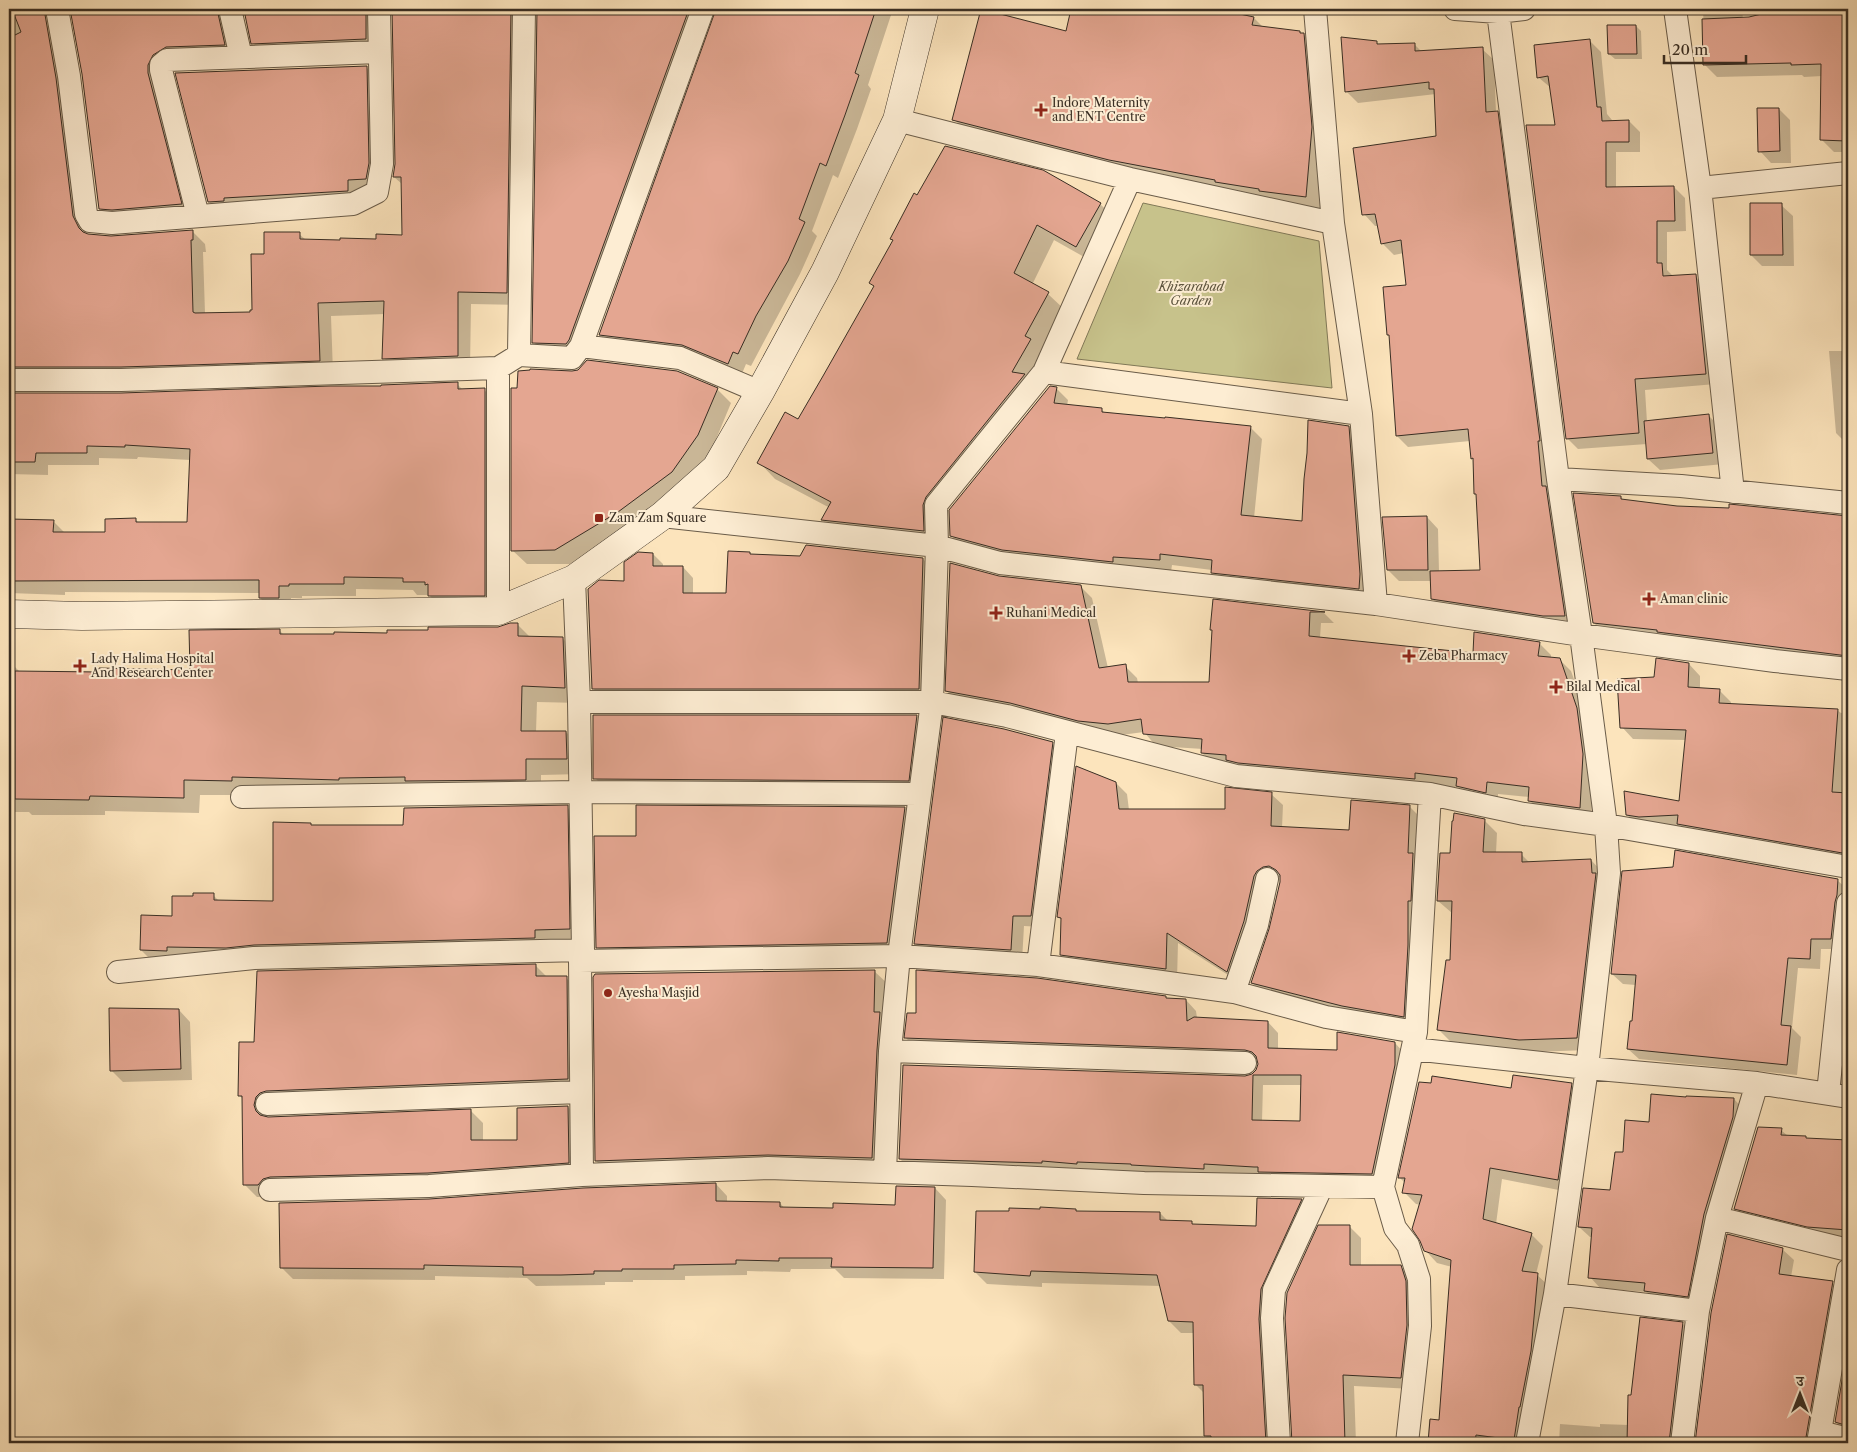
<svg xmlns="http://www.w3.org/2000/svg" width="1857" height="1452" font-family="'Libre Caslon Text','Noto Serif Devanagari',serif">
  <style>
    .green { fill: #c7c28b; stroke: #807857 }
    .shadow { fill: #0003; fill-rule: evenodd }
    .building { fill: #e4a691; stroke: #392e23; fill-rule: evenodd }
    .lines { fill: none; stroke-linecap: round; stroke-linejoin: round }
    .minor-casing { stroke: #6a5c49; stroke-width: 24 }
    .secondary-casing { stroke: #392e23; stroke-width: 29 }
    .minor { stroke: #fdedd3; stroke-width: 22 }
    .secondary { stroke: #fdedd3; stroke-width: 28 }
    .poi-dot { fill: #8f2418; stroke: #fdedd3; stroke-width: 2 }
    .labels { text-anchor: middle; stroke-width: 4; stroke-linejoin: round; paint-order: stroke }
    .poi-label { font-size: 12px; fill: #392e23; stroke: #fdedd3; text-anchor: start }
    .park-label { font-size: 12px; font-style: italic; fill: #5c533d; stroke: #fdedd3 }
  </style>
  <rect width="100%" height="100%" fill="#fce4bc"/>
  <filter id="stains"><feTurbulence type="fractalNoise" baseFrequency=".004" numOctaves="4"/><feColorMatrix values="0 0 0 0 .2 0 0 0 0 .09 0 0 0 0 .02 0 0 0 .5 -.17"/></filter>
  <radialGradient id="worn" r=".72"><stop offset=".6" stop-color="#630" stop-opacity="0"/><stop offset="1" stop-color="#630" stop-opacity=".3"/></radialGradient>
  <!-- green -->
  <path class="green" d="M1143,203l176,38 13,147 -255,-29z"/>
  <!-- shadow -->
  <path class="shadow" d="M9,9h58l1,83 19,142 24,3 81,-6 13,13 1,8h-3l2,61h46l2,-2 13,-56 33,-21 7,6 71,1 27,-5 -2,-52 -8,-7 2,-13 -3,-155h142l-4,1 -12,295 -48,-1 -1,65 -74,2 -12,-13 1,-44 -54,2 2,57 -323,14 -1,5z
    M72,9h168l-3,48 -72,11 29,149 -81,4 -13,-13 -17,-134z
    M245,9h146l-5,1 -7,42 -113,4 -13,-13z
    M538,9h153l-109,344 -36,2 -12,-13z
    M717,9h176l-25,76 3,4 -14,40 -19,49 -5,-3 -21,56 5,5 -17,38 -49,92 -5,-2 -5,12 -128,-29 -13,-12 117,-322z
    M1072,9h134l48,9 10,10 35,4 4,2 17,17 3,162 -353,-77 -16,-17 112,-86z
    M1703,9h39l1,11 44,-11h61v143h-14l-12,-12v-64l-18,1 -2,-2 -85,2 -12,-12z
    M1636,26l5,5 1,28h-27l-6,-5z
    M1590,41l11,11 6,62 5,6v2l17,-1 11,11v20h-24v36l58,-1 11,11 1,33 -19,1v38l6,6h22l11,11 10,97 -71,6 2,32 62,-6 11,11 4,37 -64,6 -12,-11 -1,-15 -69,5 -11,-11 -10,-312 -6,-38 -13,-11z
    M1376,42l4,4 34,-2 8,8 60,-3 12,11 2,53 13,11 67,503 -132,-17 -12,-11v-18h-33l-11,-11 39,-53 11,12 1,43h43l-8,-112 -2,-2 -2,-17 -62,6 -11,-11 11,-149 -4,-34 -10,2 -12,-12 -3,-17h-4l-11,-12 73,-77 -1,-43 -78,9 -12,-12z
    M366,67l11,11 2,96 -20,28 -139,11 -11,-11z
    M1779,109l11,11 1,43h-20l-11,-12z
    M1100,204l17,16 -24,42 -39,-22 -22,45 16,9 17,16 -19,46 -105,158 -2,33 -100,-11 -17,-16 8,-12 -55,-29 -16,-17 39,-42 77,-133 -4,-4 23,-42 -2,-2z
    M1781,205l12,11 1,50h-32l-11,-11z
    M1829,351h19v94l-12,-12z
    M572,372l145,17 14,14 -19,46 -26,37 -54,40 -62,38h-43l-15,-14z
    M457,384l6,6h21l13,12v206l-55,1 -13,-14h-12l-4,-5 -57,-1v7h-54v2h-11v12l-18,1 -13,-13v-5l-195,-1v3l-56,-2v-73l44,1 12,12 42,1 29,-14 4,4 48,-1 2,-63 -52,-3 -1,2 -38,-1v7h-51v10l-39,-1v-80h112z
    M1056,388l12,12 -1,6 35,4 4,4 144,13 12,12 -8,79 49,4 45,-95 12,12 11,161 -147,-16 -12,-12v-2l-40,-5 -1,7 -208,-24 -12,-13z
    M1621,497l3,4 53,6 171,10v149l-242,-31 -12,-12z
    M750,553l2,2 171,4 10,10 -4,130h-326l-10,-11 32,-106 28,-28 10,10v3h20l10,11v16h35z
    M998,577l82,9 12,12 16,70 17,-2 12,12 1,5h72l3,-52 -2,-2 3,-28 110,12 10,10h-13l-1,15 154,16 65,-11 12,12v3l8,1 12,12 18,50 6,46 -4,52 -49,-6 -12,-12v-4l-32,-3v10l-28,-6 -10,-10 -246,-23 -12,-12 1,-4 -47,-3 -12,-14 -23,3 -162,-32 -12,-12z
    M517,624l14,14 32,1 16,15 2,49 -44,-1 -1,30h30l16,16v26l-41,1v20h-341l-1,18 -94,-2v4h-73l-3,-3h-20v-151l11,11 80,1 92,-2 87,-41 5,5 105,-1 109,-6z
    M1689,664l11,12v13l19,1 12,12v3l106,5 4,3 7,1v149l-158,-28 -9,-8 -30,1 -12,-2 -12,-11 53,-12 6,-63 -53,-1 -11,-12 34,-49z
    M917,716l13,14 -8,64 -313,-2 -14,-14z
    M1052,743l11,11 -21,173 -18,-1 -2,35 -96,-7 -11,-11z
    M1116,783l11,11 2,16h97l45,-16 12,11 -1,23 68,4 60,-25 11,11 -6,209 -151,-33 -12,-11 19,-53 10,-53 -7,1 -35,104 -61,-39 -1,37 -105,-14 -11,-12 1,-34 -4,-3z
    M567,807l11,11 2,122 -428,21 -11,-11 32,-33 40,-22 7,7h55l37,-76h93z
    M905,808l12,13 -17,134 -290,5 -13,-13z
    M1484,820l13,13 -1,20 25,1 9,9 61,-3 12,13 -14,177 -57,2 -81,-10 -12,-12 12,-68 1,-49 -14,-12 13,-46z
    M1837,880l11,10 -1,16 -6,43h-20l-1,20 -22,-1 -6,60 9,9 -4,38 -158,-16 -11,-10 6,-26 2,-38 -13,-1 -11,-10z
    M536,966l12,12h18l13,12 1,101 -312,19 -2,8 205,-7 12,12v18l35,1 50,-35 12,12 1,56 -310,22h-14l-13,-13 -1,-85 -3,-3 16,-52z
    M874,971l13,12 -3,187 -275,3 -13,-12z
    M1165,997l3,3h18l10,11 1,7 71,4 10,11v17l61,1 56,-8 10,11 -22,130 -472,-14 -11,-11 351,-83 6,-5 2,-7 -2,-4 -341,-11 -10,-11zM1263,1085h39l-1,37 -39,-1z
    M179,1010l11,12 2,58 -69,2 -12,-12z
    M1571,1085l12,12 -14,95 -67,-13 -6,45 35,10 12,12 -7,28 13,12 -22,157h-99l1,-23 12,1 11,-154 -15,-4 -12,-13 -4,-45 -5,-1 -12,-12 1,-9 -5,-5 112,-88z
    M1688,1098l46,1 10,11 -46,196 -43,-5 -9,-9 -46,-4 -10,-11 3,-40h-3l-11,-10 32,-36 13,-38 26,-30z
    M1781,1130l7,6 17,1 2,2 41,2v98l-102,-20 -11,-11z
    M716,1184l11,12v6l53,1 5,6h49l63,-3 38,-18 11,12 -2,79 -100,-1 -9,-9h-44l-1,3 -43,-1v4l-62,1v4h-52v2h-28v3l-69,1 -9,-8 -92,-2v4l-142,-1 -12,-12 148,-67z
    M1301,1200l12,12 -41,89 5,142h-64l-7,-7 -2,-43 -9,-9 -1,-51h-13l-12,-12 -8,-35 -119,-3v4l-55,-3 -12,-12 101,-62 2,2 82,1 8,8 23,1 4,4 62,2z
    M1349,1226l12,12v28h39l12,12 1,111 -59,-3 2,57h-63l-7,-125z
    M1782,1249l12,11 -3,17 41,6 12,11 -26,149h-122l16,-130z
    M1641,1319l42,5 12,11 -13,108h-123l1,-19 40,3v-3l29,1z
    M1848,1353v81l-12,-12z"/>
  <!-- building -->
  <path class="building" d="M12,9h32l12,69 17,138 6,12 4,4 5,2 23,2 82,-6v10h-2l2,72 2,1 55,-1v-2h2l-1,-56h13v-22h36v7l40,1v-2l36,1v-5l26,1 -1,-58h-8l2,-13 -3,-155h119l-4,284 -49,-1v64l-76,3 2,-58 -66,2 2,58 -199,6h-112v-329l12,-6z
    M70,9h147l8,36 -59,2 -13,8 -5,10v8l34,131 -70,6 -13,-1 -17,-135z
    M253,9h113v30l-115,5 -7,-34z
    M537,9h152l-120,331 -3,4 -34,-1z
    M716,9h160l-21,64 4,2 -14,40 -19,51 -6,-3 -21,56 6,3 -17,39 -32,55 -18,38 -5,-2 -5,12 -46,-19 -83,-10z
    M981,9l85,22 5,-22h145l38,8 -2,8 48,6v2h4l8,94 -6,70 -47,-6v-2l-44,-7v-2l-106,-20 -157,-40z
    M1782,9h66l-2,132 -26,-1 1,-76 -30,1v-2l-88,2 -1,-46 47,-2z
    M1607,25h29l1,29h-29z
    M1341,37l36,4v3l38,-1v8l68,-4 3,65 12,-1 42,330h-2l4,45h4l19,130h-22l-112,-17 -1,-28 50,-1 -4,-76h-2l-1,-36 -2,1 -3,-30 -72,7 -7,-101h-2l-4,-48 23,-2 -5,-45 -20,4 -6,-30 -13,1 -9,-67 83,-12 -2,-47h-5v-7l-84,10z
    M1590,39l7,68h4l1,14 27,-1v22h-23v45l68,-1 1,35h-18v42h5l1,13 33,-2 10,100 -71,5 4,54 -73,6 -40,-314h29l-7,-49 -11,2 -3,-33z
    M367,66l2,97 -3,16 -18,1v11l-124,7v3l-16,1 -33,-129z
    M1757,108h22l1,43 -22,1z
    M945,146l98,24 58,33 -25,44 -39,-22 -23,48 35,19 -24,44 6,3 -19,33 13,2 -99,123 -3,8 1,26 -103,-11 10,-18 -74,-39 28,-51 13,7 25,-43 51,-90 -5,-3 24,-43 -3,-1 24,-46 3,2z
    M1750,203h32l1,52h-33z
    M587,360l90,11 41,17 -20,47 -26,37 -54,40 -63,38 -44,1v-163h6l1,-17 12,-1v-1l42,2 6,-1z
    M458,382v7l27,-1v208h-57v-12l-3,1v-3h-22v-4l-59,-1v7h-55v2h-10v12h-20v-18l-250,1v-62l45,1 -1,12h52v-13l31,-1v4h51l3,-73 -65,-4v2l-38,-1v7h-51l-1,9h-26v-69h112l209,-7h51v-1z
    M1050,386l7,1 -3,16 48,5v4l63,6v-1l86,9 -10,89 61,6 2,-42 3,-26 1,-33 41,6 11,148 -1,15 -148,-16 1,-13 -52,-6v6l-47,-3v5l-111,-12 -52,-14 -1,-26z
    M1709,414l4,39 -66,6 -3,-38z
    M1573,493l48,3v3l56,7 52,2v-4l119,12v140l-191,-24v-2l-64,-7z
    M1427,516l1,54h-41l-5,-53z
    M806,545l117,13 -4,131h-327l-4,-100 11,-9 25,1v-19l14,-10 15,1v13h30v27h43l2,-42 22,1v2l50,2z
    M950,563l49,13 82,9 18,83 27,-4 2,18h81l3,-52h-2l3,-31 112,13h-15l-1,24 164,17 1,-21 66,10 -2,14 22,2 17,50 6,46 -3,54 -52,-7 1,-14 -42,-5 -1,11 -30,-7 1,-8 -42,-5v6l-177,-16 -12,-3v-5l-25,-2 1,-14 -59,-5 -2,-15 -33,5 -30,-3 -68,-18 -65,-12z
    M510,623h8v13l45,1 2,51 -43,-2 -1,45h45l1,28h-41v21l-121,1v-4l-66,1v2l-107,-3v4l-48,-1v18l-94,-2 -1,4 -74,-1v-128l84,1v-4l91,2 -1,-40 91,-1v5h54v-2l53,1v-3h41v-3h70z
    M1656,658l33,5 -1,24 32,2 -1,14 119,6 -6,83 16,1v61l-171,-30 1,-9 -39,2 -13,-2 -2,-24 55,10 7,-71 -66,-2 -3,-49 37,-2z
    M593,715h324l-8,66 -316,-2z
    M943,717l61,12 49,13 -22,174h-18l-2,34 -97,-6z
    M1076,766l40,16 3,27h106v-22l47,5 -1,34 78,4 2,-30 59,5 -2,48h5l-2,48h-3v44l-4,72 -62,-11 -91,-23 18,-54 11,-47v-7l-4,-5 -7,-4 -6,1 -6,4 -3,5 -10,45 -17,51 -60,-39 -1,36 -106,-14 1,-37 -4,-1z
    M568,805l2,124 -35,1v8l-281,7 -28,3 -59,-1v4l-27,-1 1,-35 31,1v-20h21v-3h21v7l59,1v-79l38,1v2h92l1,-17z
    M636,805l269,2 -18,136 -291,5 -2,-112h42z
    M1454,813l31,6 -2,33h39v10l69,-3 1,14h4l-19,165 -58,2 -82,-10 9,-70h4l2,-59h-15l3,-48h10l2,-32h1z
    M1675,850l163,29 -1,16 -2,7 -4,37h-20l-1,20 -22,-1 -7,67 10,1 -4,39 -160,-16 3,-28h2l4,-46 -25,-1 11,-103 51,-4z
    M536,964v12h31l1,103 -302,12 -6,2 -4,4 -2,8 2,6 4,4 8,2 203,-8v31h46v-32l51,-2 1,57 -141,10 -158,4 -7,2 -5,6h-15l-1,-89h-4l1,-54h15l3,-71z
    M875,970l-1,42h6l-3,38 -5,108 -104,-3 -173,6 -2,-184 2,-3z
    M916,970l121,8 129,18v2l20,1 1,22 7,-4 74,4v27l69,2v-18l58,10v23l-23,109 -114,-2v-5h-4l-50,-3v5l-73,-4v-1l-54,-2v2l-35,-3v2l-143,-4 4,-94 342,11 7,-2 4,-4 2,-6 -2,-8 -4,-4 -7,-2 -341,-12 3,-25h9zM1253,1075h48l-1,46 -48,-1z
    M109,1008l70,1 2,60 -71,2z
    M1513,1075l59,8 -14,97 -68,-12 -7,51 49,14 -10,38 16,2 -7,78 -11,56h-1l-5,33 -38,-5 -1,8h-47l2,-24 9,1 12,-160 -27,-9 -4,-10 -8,-12 10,-34 -20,-2 3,-15h-7l21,-96 12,1 1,-7 79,12z
    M1651,1094l35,3v-1l48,2 -1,19 -29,97 -16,83 -44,-6 1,-8 -57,-5 4,-50 -14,-1 5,-39 27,2 5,-38h8l2,-32 24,2z
    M1758,1127l24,1 -1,7 25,1v2l42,2v90l-41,-3 -73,-18z
    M716,1183v18l64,1v5l53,1v-5l62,2 1,-19 39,1 -2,81 -102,-1 1,-9h-53v3l-43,-1v4l-62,1v4h-52v2h-28v3l-33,1h-38v-8l-99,-2v4l-144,-1 -1,-65 150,-4 154,-11z
    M1257,1198l45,1 -41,90 -2,30 7,124h-55v-7h-7l-1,-51h-9l-1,-63 -25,-1 -11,-46 -126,-4 -1,5 -56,-4 2,-61h33v-3l31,1v-2l36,2v2l84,1v8l32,1v3l64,2z
    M1318,1225h32v40h51l5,16 1,44 -6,53 -58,-3 2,68h-53l-7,-125 2,-25z
    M1727,1234l56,14 -4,26 54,7 -28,162h-110l16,-130z
    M1640,1317l43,5 -14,121h-42l1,-48h3z
    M1848,1345v81l-13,-4z"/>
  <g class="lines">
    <!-- minor casing -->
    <g class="minor-casing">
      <path id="minor" d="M57,9l12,67 17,138 4,7 22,2 241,-19 24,-12 5,-28 -3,-155
        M230,9l11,48
        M1315,9l18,214
        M1455,9l43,3 26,-3
        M1675,9l25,179 33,304
        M1498,12l60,467 23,156 25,190 3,48 -22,195 -32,226 -28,149
        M1700,188l148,-15
        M198,216l-37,-146v-5l6,-5 212,-8
        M581,346l122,-337
        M519,355l53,3 9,-12 99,12 80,34
        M498,368v243
        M1044,372l86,-193
        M9,380h112l377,-12 21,-13 5,-346
        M1361,414l15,190
        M1558,479l123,7 167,17
        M662,516l275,30 63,17 376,41 205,31 194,26 73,8
        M574,579l5,123 4,248 -3,11 2,214
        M579,702h353l75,14 229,60 194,18 94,20 82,11 242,42
        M242,797l338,-5 340,2
        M580,961l319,-5 139,9 196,27 92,25 90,15
        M1038,965l29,-232
        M118,972l136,-14 329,-8
        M1234,992l23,-67 10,-46
        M1413,1049l174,19 170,15 91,14
        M890,1051l355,12
        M1828,1093l20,-190
        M267,1104l313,-12
        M885,1172l5,-121 9,-95 33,-254 5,-156 -1,-41 108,-133 317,42 -28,-191 -203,-44 -233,-59
        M270,1190l159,-4 153,-11 186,-7 204,7 172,8 239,4
        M1717,1218l40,-135
        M1555,1294l143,17
        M1820,1432l28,7
        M1279,1443l-7,-125 2,-28 48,-104
        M1407,1443l13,-117 -1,-47 -11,-34 -13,-17 -12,-41 33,-155 14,-238
        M1682,1443l16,-132 19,-93 131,32
        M1818,1443l30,-173"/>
    </g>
    <!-- secondary casing -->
    <g class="secondary-casing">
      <path id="secondary" d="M9,614l73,2 416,-5 76,-32 88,-63 54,-48 44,-76 65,-120 72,-152 28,-111"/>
    </g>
    <!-- minor -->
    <use href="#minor" class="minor"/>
    <!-- secondary -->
    <use href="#secondary" class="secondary"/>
  </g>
  <!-- markers -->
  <g class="poi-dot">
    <path d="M1038.5 102.5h5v5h5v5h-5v5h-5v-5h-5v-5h5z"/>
    <rect x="594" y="513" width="10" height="10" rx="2.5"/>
    <path d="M1646.5 591.5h5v5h5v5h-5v5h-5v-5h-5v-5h5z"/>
    <path d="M993.5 605.5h5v5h5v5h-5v5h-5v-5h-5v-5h5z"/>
    <path d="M1406.5 648.5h5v5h5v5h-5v5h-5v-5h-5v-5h5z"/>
    <path d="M77.5 658.5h5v5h5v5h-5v5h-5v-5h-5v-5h5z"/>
    <path d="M1553.5 679.5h5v5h5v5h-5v5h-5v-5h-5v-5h5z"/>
    <circle cx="608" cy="993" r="5"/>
  </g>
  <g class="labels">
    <!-- poi labels -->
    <g class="poi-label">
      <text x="1052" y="107">Indore Maternity<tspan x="1052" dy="14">and ENT Centre</tspan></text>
      <text x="609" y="522">Zam Zam Square</text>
      <text x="1660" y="603">Aman clinic</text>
      <text x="1006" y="617">Ruhani Medical</text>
      <text x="1419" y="660">Zeba Pharmacy</text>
      <text x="91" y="663">Lady Halima Hospital<tspan x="91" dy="14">And Research Center</tspan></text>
      <text x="1566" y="691">Bilal Medical</text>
      <text x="618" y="997">Ayesha Masjid</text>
    </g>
    <!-- park labels -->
    <g class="park-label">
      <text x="1191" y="291">Khizarabad<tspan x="1191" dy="14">Garden</tspan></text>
    </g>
  </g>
  <!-- margin -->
  <rect width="1857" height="1452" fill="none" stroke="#fce4bc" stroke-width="30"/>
  <rect x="10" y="10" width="1837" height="1432" fill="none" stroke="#392e23" stroke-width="2.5"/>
  <rect x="15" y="15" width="1827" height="1422" fill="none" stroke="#392e23"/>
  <!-- north arrow -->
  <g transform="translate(1800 1394)" stroke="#fdedd3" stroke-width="4" paint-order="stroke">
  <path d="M0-4L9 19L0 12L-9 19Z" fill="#392e23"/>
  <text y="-8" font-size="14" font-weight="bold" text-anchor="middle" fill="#392e23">उ</text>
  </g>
  <!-- scale -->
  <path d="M1664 55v8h82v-8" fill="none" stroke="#392e23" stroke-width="2.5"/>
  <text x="1672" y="55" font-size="15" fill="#392e23" stroke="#fdedd3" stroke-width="4" paint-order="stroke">20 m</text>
  <rect width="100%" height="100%" filter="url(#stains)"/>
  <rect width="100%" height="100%" fill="url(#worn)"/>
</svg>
